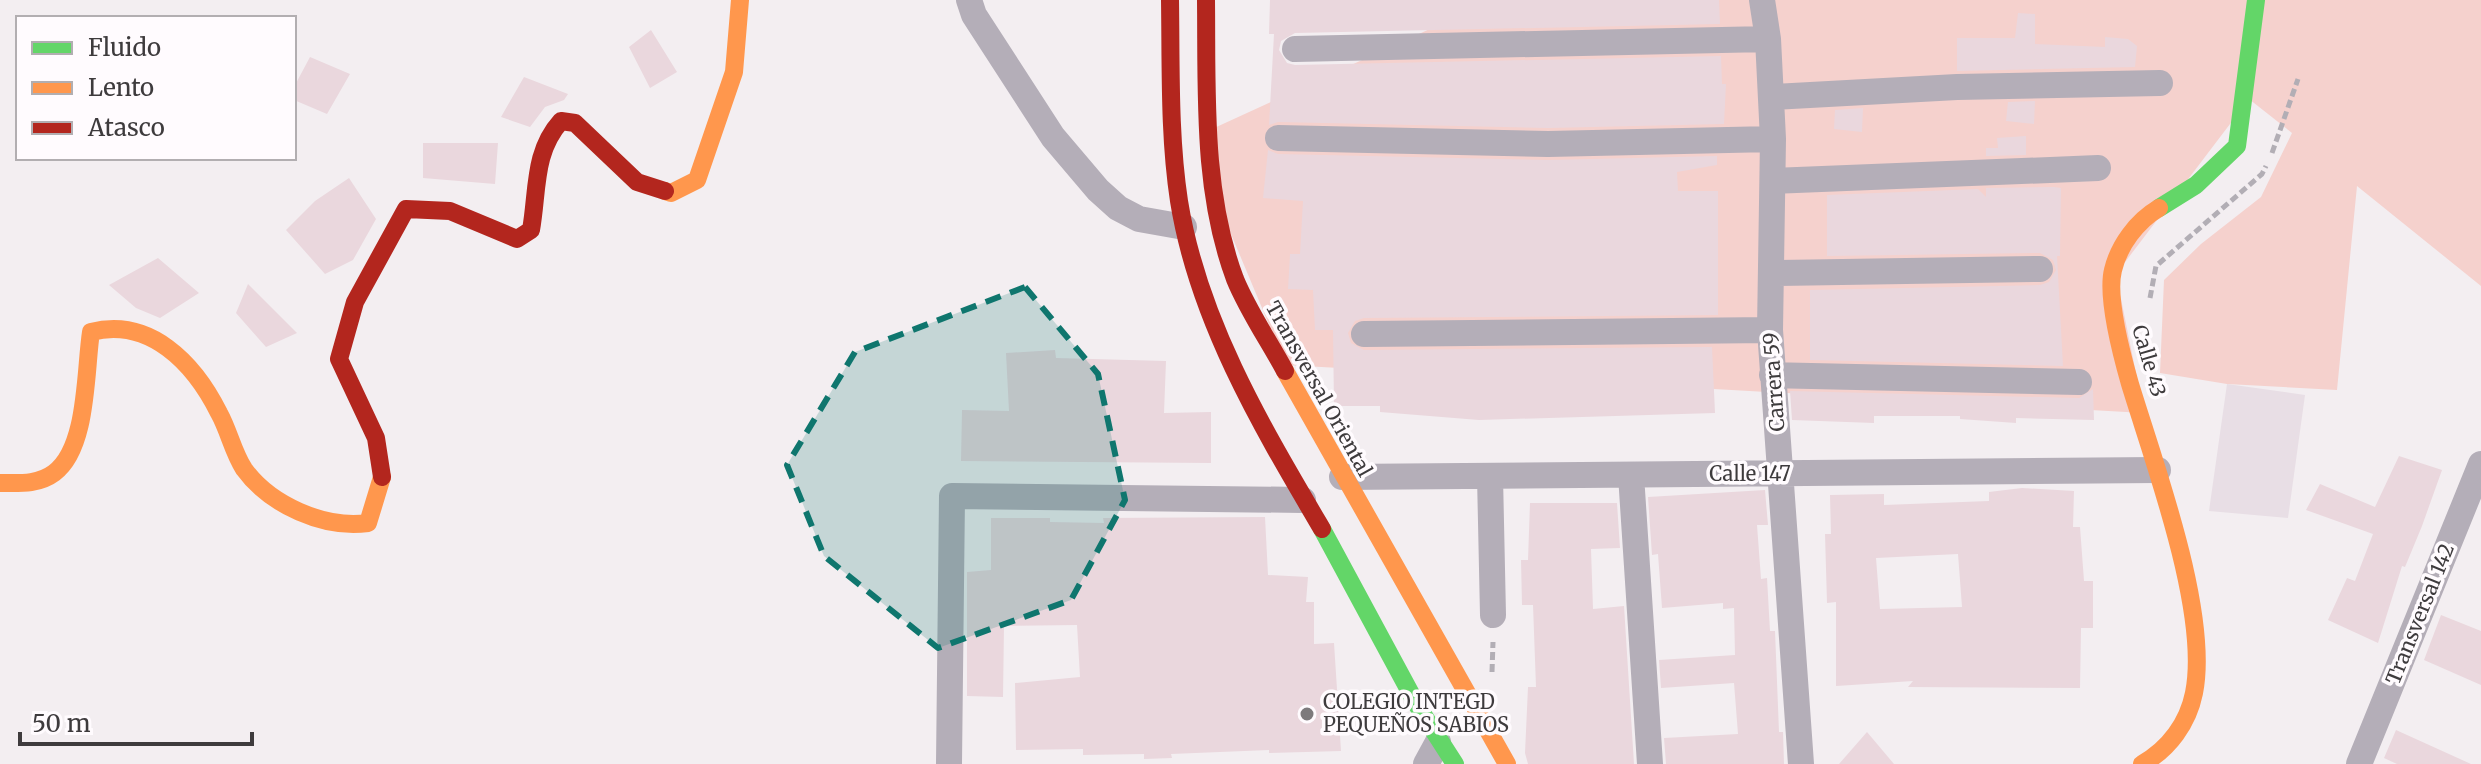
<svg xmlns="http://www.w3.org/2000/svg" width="2481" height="764" font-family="Merriweather,serif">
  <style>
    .built { fill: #e8dee5 }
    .green { fill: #f5d1cd }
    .building { fill: #ead7dd; fill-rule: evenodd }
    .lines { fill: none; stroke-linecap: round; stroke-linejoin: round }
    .path { stroke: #b2aeb5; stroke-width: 5; stroke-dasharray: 8 4; stroke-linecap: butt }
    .street { stroke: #b4aeb8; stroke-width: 26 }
    .fast { stroke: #63d668; stroke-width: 18 }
    .slow { stroke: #ff974d; stroke-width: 18 }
    .jam { stroke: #b3261e; stroke-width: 18 }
    .marked { fill: #0f766e; fill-opacity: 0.2; stroke: #0f766e; stroke-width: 6; stroke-dasharray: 16 10; stroke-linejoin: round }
    .poi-dot { fill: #7d7a7c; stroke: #fffbfe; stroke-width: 3 }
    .labels { text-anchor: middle; stroke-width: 7; stroke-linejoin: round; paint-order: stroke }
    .street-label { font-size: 20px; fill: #3e3b3d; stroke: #fffbfe }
    .poi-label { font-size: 20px; fill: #3e3b3d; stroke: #fffbfe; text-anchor: start }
  </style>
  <rect width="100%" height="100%" fill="#f3eef1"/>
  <!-- built -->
  <path class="built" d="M2227,384l78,11 -17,123 -79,-7z"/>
  <!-- green -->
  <path class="green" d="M1493,0h988v286l-124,-100 -20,204 -110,-6 -67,-11 4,-93 37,-36 60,-47 31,-64 -43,-34 -133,175 28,139 -858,-48 -63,-150 -11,-86z"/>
  <!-- building -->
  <path class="building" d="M1270,0h449l1,24 -425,9 -14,8 -2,9 8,13 8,2 426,-9 1,28h4l-2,40 -176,4 -270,-6 -9,3 5,-91h-5z
    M2018,13l17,1v30l70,3v-10l23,2 9,7 -2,21 -178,4v-33h58z
    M651,30l26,42 -27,16 -21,-41z
    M310,57l40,17 -23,40 -33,-14v-13z
    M524,77l44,17 -4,6 -19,7 -15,20 -29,-10z
    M2035,101l-1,23 -28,-3 2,-19z
    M1863,108l-1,24 -28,-3 1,-19z
    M2026,136v19l-40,1v-8h12l-1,-10z
    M423,143h75l-3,41 -72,-6z
    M1268,150l10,4 270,6 169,-4v9l-40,7 1,19h40v124l-354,3 -9,3 -7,12 3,10 13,7 348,-3 3,66 -236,7 -99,-8v-6h-46l-1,-76h-18l-2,-40 -25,-1 2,-35h10l3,-53 -40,-3z
    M349,178l27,41 -23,41 -28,14 -39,-44 29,-29z
    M2054,187l7,1 -1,68h-3l6,110 -253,-6v-70l230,-5 9,-3 7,-12 -3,-10 -13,-7 -213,3v-61l151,-6 8,8v-9z
    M158,258l41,35 -39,25 -24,-10 -27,-23z
    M248,284l49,49 -31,14 -30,-34z
    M1055,350l1,8 110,3 -2,52 47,-1v51l-250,-2 1,-51 47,1 -3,-58z
    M2093,389l1,31 -78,-2v5l-56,-4v-3h-86v7l-82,-3 -2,-29 289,7z
    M2399,456l43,14 -20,56 -17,41 -3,-1 -24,77 -50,-23 19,-42 8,3 18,-47 -67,-24 14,-26 55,23z
    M2022,488l52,3 -1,36h7l4,54h9v47h-12l-1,60 -172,-1 5,-6 -77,5v-84l-9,1 -2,-69h6l-1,-39 54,-1v11l105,-4v-9zM1958,554l4,53 -82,2 -4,-51z
    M1765,490l3,35h-11l4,54 6,-1 3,53h5l4,101h4l1,32h-118l-2,-26 74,-4 -4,-51 -73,5 -2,-28 76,-5 -1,-47 -11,1v-6l-61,5 -4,-54 -6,1 -4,-58z
    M1530,503h87l3,45 -29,1 2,60 31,-3 10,158h-106l-3,-11 3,-66h8l-3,-82h-11l-1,-45h7z
    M1265,517l3,58 40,2 -2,25h8v42l20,-1 7,108 -72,2v-3l-98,4 1,4 -28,1v-5l-61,1v-6l-67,1 -1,-67 65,-6 -3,-52 -73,1 -1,71 -36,-1v-124l24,-2v-52h59v4l54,1 -1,-5z
    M2441,615l40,16v54l-57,-25z
    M2396,730l75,34h-74l-13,-6z
    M1867,732l27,32h-55z"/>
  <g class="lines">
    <!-- path -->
    <path class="path" d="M2272,153l26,-74
      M2150,298l6,-32 106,-92 4,-8
      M1492,672l1,-30"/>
    <!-- street -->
    <path class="street" d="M969,0l5,15 79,122 45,53 20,18 21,11 45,8
      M1762,0l6,39 5,100 -3,191 31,434
      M1295,49l473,-10
      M1772,97l185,-10 203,-4
      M1278,138l270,6 225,-5
      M1774,181l324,-13
      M1772,273l268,-4
      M1364,334l406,-4
      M1772,375l307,7
      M1631,475l19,289
      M1490,476l3,139
      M1342,477l816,-7
      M949,764l3,-268 351,4
      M1426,764l12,-22
      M2359,764l122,-300"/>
    <!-- fast -->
    <path class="fast" d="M2159,208l37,-23 41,-39 19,-146
      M1322,529l95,176 38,59"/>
    <!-- slow -->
    <path class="slow" d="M665,191l6,2 26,-13 37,-108 6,-72
      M1285,371l222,393
      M0,483c18,0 38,2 54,-10 34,-25 31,-102 37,-141 59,-15 103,31 128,81 10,18 14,39 25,56 26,36 80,60 124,54l14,-46
      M2142,764c27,-15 46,-41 52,-71 16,-80 -40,-230 -64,-309 -8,-28 -24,-86 -17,-114 6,-25 24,-49 46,-62"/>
    <!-- jam -->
    <path class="jam" d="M1170,0c1,67 -1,135 9,201 19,119 83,226 143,328
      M1206,0c1,93 -4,191 29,279 13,32 34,62 50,92
      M382,477l-6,-39 -37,-79 16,-57 51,-93 44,2 67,28 14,-9c7,-39 2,-78 30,-109l14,2 62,59 28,9"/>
  </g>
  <!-- marked area -->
  <path class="marked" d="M1025,287l73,87 27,126 -54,100 -133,48 -114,-92 -37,-91 68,-113z"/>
  <!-- markers -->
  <circle class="poi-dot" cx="1307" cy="714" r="8"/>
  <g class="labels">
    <!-- street labels -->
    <g class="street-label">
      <text transform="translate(2149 361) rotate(74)" y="7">Calle 43</text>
      <text transform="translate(1774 382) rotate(-94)" y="7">Carrera 59</text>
      <text transform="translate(1319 389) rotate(61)" y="7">Transversal Oriental</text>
      <text x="1750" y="481">Calle 147</text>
      <text transform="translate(2420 614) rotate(-68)" y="7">Transversal 142</text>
    </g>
    <!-- poi labels -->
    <g class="poi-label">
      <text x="1323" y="709">COLEGIO INTEGD<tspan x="1323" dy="23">PEQUEÑOS SABIOS</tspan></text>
    </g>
  </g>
  <!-- legend -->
  <rect x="16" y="16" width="280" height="144" fill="#fffbfe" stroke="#b2aeb1" stroke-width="2"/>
  <rect x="32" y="42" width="40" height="12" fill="#63d668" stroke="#b2aeb1" stroke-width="2"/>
  <text x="88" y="56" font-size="24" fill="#3e3b3d">Fluido</text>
  <rect x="32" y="82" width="40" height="12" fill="#ff974d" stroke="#b2aeb1" stroke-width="2"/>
  <text x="88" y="96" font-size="24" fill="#3e3b3d">Lento</text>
  <rect x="32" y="122" width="40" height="12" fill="#b3261e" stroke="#b2aeb1" stroke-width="2"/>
  <text x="88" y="136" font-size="24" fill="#3e3b3d">Atasco</text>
  <!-- scale -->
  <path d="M20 732v12h232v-12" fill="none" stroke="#3e3b3d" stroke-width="4"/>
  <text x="32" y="732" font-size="24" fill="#3e3b3d" stroke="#fffbfe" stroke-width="6" paint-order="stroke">50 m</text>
</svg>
